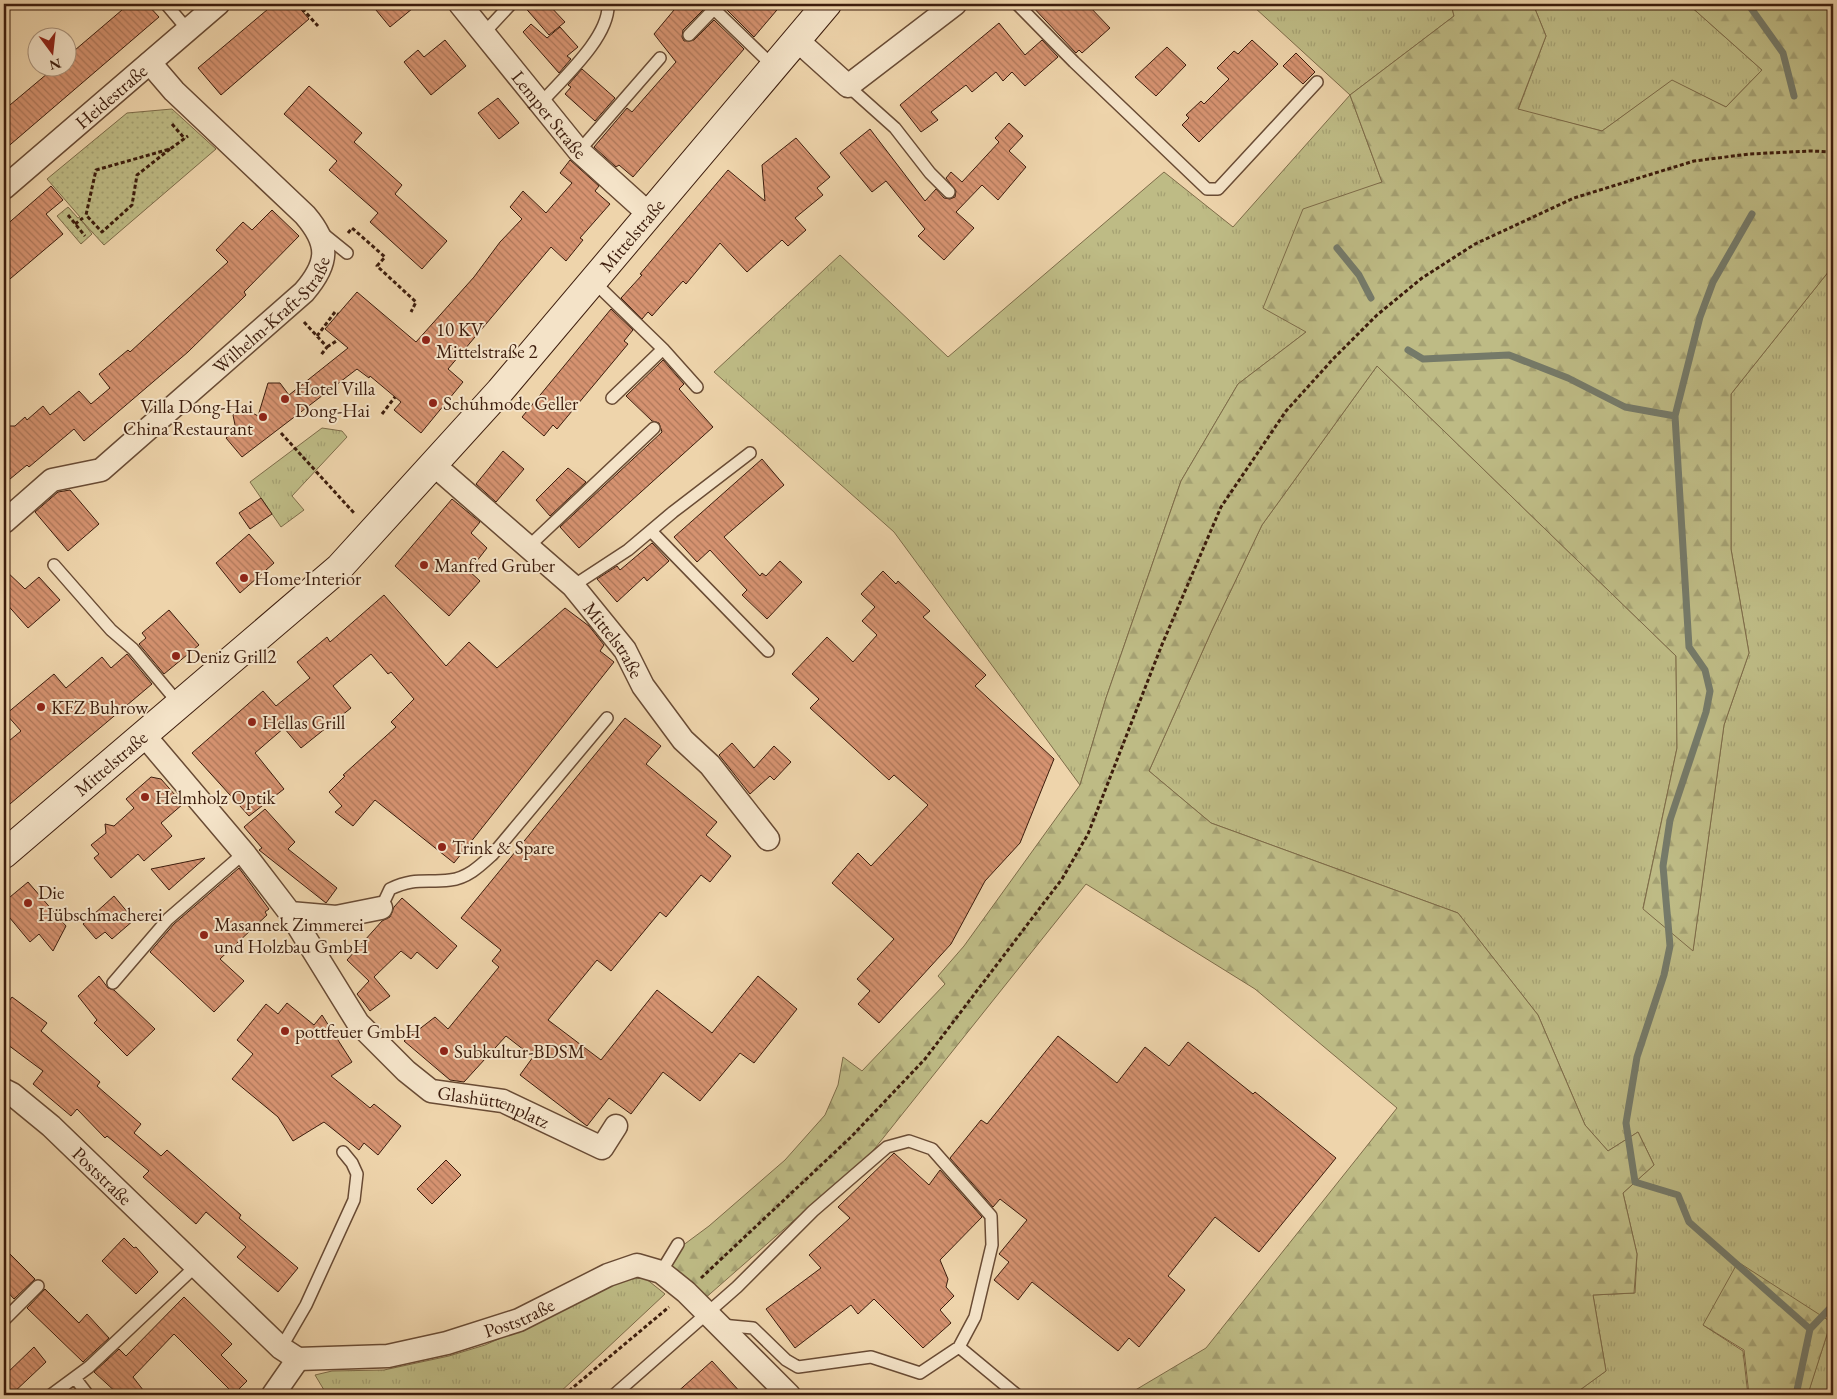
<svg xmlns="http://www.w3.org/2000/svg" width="1837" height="1399" font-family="'EB Garamond',serif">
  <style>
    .grass { fill: url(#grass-tufts); stroke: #7e6c49 }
    .forest { fill: url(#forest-firs); stroke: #7e6c49 }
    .park { fill: url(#park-dots); stroke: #7e6c49 }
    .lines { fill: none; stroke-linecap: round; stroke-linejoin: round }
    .stream { stroke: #757a69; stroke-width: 7 }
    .building { fill: url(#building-back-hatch); stroke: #3d1d0d }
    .lane-casing { stroke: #694b34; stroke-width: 14 }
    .street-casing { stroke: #694b34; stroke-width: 25 }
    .secondary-casing { stroke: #3d1d0d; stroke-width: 30 }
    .path { stroke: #3d1d0d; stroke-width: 3; stroke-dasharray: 4 2.5; stroke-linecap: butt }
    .lane { stroke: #f4e3c8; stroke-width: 11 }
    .street { stroke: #f4e3c8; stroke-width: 22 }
    .secondary { stroke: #f4e3c8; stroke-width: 28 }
    .poi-dot { fill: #8f2418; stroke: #f4e3c8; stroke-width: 2 }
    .labels { text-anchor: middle; stroke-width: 4; stroke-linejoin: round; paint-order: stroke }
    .street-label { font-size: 19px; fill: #3d1d0d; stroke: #f4e3c8 }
    .poi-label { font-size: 19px; fill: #3d1d0d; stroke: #f4e3c8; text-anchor: start }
  </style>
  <defs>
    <pattern id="grass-tufts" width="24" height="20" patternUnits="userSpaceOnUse" patternTransform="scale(1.25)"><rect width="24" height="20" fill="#bebb85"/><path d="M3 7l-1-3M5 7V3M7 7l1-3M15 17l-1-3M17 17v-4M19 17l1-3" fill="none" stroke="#a4a072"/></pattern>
    <pattern id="forest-firs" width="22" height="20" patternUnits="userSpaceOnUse" patternTransform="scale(1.25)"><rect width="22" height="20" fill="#bebb85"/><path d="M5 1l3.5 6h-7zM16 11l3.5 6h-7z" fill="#a4a072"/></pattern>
    <pattern id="park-dots" width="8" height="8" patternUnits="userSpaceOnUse" patternTransform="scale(1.25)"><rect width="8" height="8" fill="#bebb85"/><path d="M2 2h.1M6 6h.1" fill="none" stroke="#a4a072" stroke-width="1.8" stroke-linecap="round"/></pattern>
    <pattern id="building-back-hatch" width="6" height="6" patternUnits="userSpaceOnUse" patternTransform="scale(1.25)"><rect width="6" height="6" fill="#d59270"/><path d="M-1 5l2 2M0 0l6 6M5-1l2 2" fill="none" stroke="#ae775a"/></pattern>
  </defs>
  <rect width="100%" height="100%" fill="#eed4ab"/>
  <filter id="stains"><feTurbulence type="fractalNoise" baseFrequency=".004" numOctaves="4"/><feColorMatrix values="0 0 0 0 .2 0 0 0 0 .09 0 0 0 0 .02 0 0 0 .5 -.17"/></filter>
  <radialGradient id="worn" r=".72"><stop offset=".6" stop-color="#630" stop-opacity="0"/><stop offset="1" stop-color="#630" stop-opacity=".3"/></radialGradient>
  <!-- grass -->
  <path class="grass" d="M1257,4h194l3,12 -104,79 32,87 -76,150 -68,52 -57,97 -75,217 -26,87 -186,-253 -180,-160 126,-117 108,102 216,-185 69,55 117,-132 -96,-88z
    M1533,4h155l74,66 -36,37 -54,-26 -70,50 -84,-21 28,-74z
    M1833,266v1129h-29l4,-2 23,-71 -128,3 40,26 5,44h-175l33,-24 -13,-76 42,-2 2,-39 -14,-61 31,-28 -16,-33 -30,19 -23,-26 -47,-110 -80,-102 -247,-90 -62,-52 63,-141 50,-105 115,-159 299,290 1,92 -34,160 50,42 31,-225 25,-72 -18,-104v-155z
    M322,428l20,3 5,6 -55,59 12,14 -23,17 -31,-45z
    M645,1278l20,16 -108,101h-230l-12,-20 17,-4 52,-1 65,-14 36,-11 80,-36 53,-29z"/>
  <!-- forest -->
  <path class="forest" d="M1451,4h82l13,32 -28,73 84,22 70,-51 54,27 36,-37 -74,-66h145v262l-102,128v155l18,104 -25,72 -31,226 -50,-42 34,-161 -1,-92 -299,-290 -115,159 -50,105 -63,141 62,52 247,90 80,102 47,110 23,26 30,-19 16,33 -31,28 14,61 -3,39 -41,2 13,76 -33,24h-446l79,-47 191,-240 -142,-119 -169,-105 -214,268 -169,148 -32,-34 11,-20 27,-20 76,-66 40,-45 13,-30 5,-28 19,14 83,-87 -7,-8 26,-30 116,-161 26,-87 75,-217 57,-97 68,-52 -43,-24 40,-99 79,-27 -32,-87 104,-79z
    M1738,1262l93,60 -23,72 -59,1 -5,-45 -41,-25z"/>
  <!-- park -->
  <path class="park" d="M172,109l44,40 -112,96 -22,-24 10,13 -11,10 -24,-28 11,-9 10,11 2,-1 -33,-38 80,-66z"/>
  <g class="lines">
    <!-- stream -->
    <path class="stream" d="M1748,4l35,49 11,43
      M1752,214l-39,68 -13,35 -25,99 14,231 16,23 5,21 -4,21 -36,108 -7,46 7,80 -6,29 -27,82 -11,66 9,59 43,13 11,27 121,107 -14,66
      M1337,248l22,27 12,23
      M1408,350l15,9 86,-4 59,23 57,29 50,9
      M1810,1329l23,-24"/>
  </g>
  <!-- building -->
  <path class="building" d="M129,4h18l12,13 -155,133v-40l50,-42h14v-12z
    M274,4h22l13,15 -88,76 -23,-27z
    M371,4h47l-28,23z
    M522,4h26l17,18 -16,13z
    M679,4h27v3l-23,23 -1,7 2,4 10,-1 20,-20 30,29 -111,128 -14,-12 -3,2 -22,-20 33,-39 5,4 44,-50 -22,-28z
    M721,4h61l-28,33z
    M1030,4h57l23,24 -28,25 -3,-3 -3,3z
    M999,23l26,32 17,-15 16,17 -33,29 -13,-14 -9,9 -7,-9 -24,20 -6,-7 -35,27 7,8 -17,12 -21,-27z
    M531,24l16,14 13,-11 18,20 -11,9 4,3 -12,14 -36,-41z
    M445,40l21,26 -35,29 -27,-33 14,-12 6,7z
    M1252,40l26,24 -79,78 -17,-17 7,-7 -3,-3 15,-14 3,3 25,-25 -12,-11 17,-17 4,3z
    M1167,47l19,18 -30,31 -21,-19z
    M1296,53l19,19 -12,12 -20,-18z
    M582,69l33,29 -20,23 -30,-27 6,-7 -3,-2z
    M309,86l53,47 -8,9 48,43 -7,9 52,47 -25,28 -52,-47 8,-9 -49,-43 8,-9 -53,-47z
    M498,98l21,25 -20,16 -21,-26z
    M1009,123l14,13 -14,15 17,16 -28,33 -16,-15 -26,27 18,16 -30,32 -26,-24 7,-7 -39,-48 -14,11 -32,-39 30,-24 55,72 11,-12 8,9 6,1 5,-2 1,-6 -10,-13 5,-6 11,10 37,-40 -4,-4z
    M796,138l34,39 -13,11 6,7 -28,23 11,12 -18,16 -6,-6 -35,32 -27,-29 -34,41 -3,-3 -31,35 -4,-4 -6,7 -21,-21 21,-23 -2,-1 88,-104 37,31 -3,-36z
    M570,160l29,26 -4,5 15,13 -30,34 3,2 -17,21 -15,-14 -103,122 15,13 -42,51 -27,-23 7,-8 -31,-26 -1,2 -12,-9 -115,88 -16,-19 10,-8 -3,-15 7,-9 18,10 10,-33h12l9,12 59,-47 -23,-19 32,-37 59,50 58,-65 26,-35 22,-23 -12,-12 13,-16 23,22 26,-30 -12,-10z
    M51,186l12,14 -17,14 17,20 -59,50v-57z
    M272,210l27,26 -55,56 2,3 -58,57 -104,89 -10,-12 -45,38 -2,-2 -23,19v-54l5,-4h6l10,-9 2,3 16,-14 7,9 29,-24 12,13 19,-16 -11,-14 29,-24 2,2 98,-90 -12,-12 27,-28 9,8z
    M611,309l22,21 -9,11 4,3 -71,85 -4,-4 -9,11 -22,-19z
    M663,360l21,24 -5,5 34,38 -134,121 -19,-21 102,-95 -3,-9 -7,-2 -26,-25z
    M503,451l21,18 -28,33 -20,-18z
    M762,459l22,26 -60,52 36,39 2,-3 4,3 14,-15 22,21 -35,37 -25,-24 5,-5 -37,-40 -13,12 -23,-25z
    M568,468l18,14 -36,34 -14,-16z
    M70,490l29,34 -31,27 -33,-39 23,-20z
    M261,498l11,16 -22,15 -11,-16z
    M452,499l28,23 -9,11 16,15 -18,23 11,10 -31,35 -54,-50z
    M249,534l25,29 -34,30 -24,-30z
    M652,543l17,18 -22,20 -3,-4 -27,25 -20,-23 20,-13 3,4z
    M4,569l21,20 14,-12 21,23 -32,28 -24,-27z
    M883,571l13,13 2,-3 32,30 -7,6 63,58 -11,11 79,73 -34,84 -35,38 -34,63 -72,79 -21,-19 12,-13 -13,-12 37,-40 -62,-56 26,-30 13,13 57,-61 -34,-30 -5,5 -79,-72 9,-9 -27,-25 35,-37 26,25 24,-27 -15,-14 13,-14 -14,-13z
    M384,595l62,71 23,-24 28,26 68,-60 24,18 15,19 -4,6 14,11 -160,201 -79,-63 -22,26 -18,-14 7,-6 -13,-14 16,-16 -2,-1 53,-48 -5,-5 23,-23 -23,-27 -3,2 -17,-20 -38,32 18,22 -50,40 -17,-20 -29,25 29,36 -35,27 -57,-63 71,-62 13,15 34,-28 -13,-16 30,-25 3,5z
    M169,610l30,35 -35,29 -25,-30 7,-6 -4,-5z
    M127,654l25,30 -148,125v-64l17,-14 -15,-17 48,-40 12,14 36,-31 9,11z
    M625,718l36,28 -15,18 71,58 -11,13 25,21 -21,26 -9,-7 -35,42 -6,-5 -49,59 -14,-11 -49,60 53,40 56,-70 55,43 46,-57 39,33 -43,54 -14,-10 -40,48 -37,-29 -32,42 -22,-16 -22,28 -67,-51 13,-18 -27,-21 -42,46 -14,-2 -46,-39 31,-24 13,12 51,-62 -7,-6 9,-11 -40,-32z
    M732,743l22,25 20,-22 17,16 -17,18 -4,-4 -20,18 -31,-39z
    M151,777l10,2 22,25 -22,19 11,13 -28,25 -6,-7 -27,24 -17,-20 5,-4 -8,-9 15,-12 -1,-9 9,2 20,-18 -8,-9z
    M265,809l30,33 -7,7 49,39 -11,15 -67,-53 3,-2 -18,-21z
    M205,858l-36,32 -18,-21z
    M239,868l30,41 -4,3 2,3 -47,44 24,22 -30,31 -64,-60 24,-28z
    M28,882l38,44 -13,25 -14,-17 -9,8 -26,-31v-9z
    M114,896l20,24 -22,19 -7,-7 -9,7 -13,-15z
    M402,898l55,48 -20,23 -20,-17 -6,7 -10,-8 -27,26 16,19 -20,15 -13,-17 12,-13 -22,-21 35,-39 8,-4 4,-10z
    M99,976l9,12 6,2 41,39 -28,27 -33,-33 3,-3 -19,-24z
    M12,997l35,26 -6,8 59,51 -3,4 44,38 -7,9 27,23 6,-6 74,65 -2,3 59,50 -20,24 -41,-35 9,-10 -40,-35 -10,12 -53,-47 6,-6 -42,-35 -2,2 -28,-29 -6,7 -38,-32 10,-13 -39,-29v-34z
    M287,1003l27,22 8,-10 30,47 -21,14 39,32 4,-4 27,22 -23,29 -14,-12 -5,7 -35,-28 -31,19 -15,-24 -46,-38 21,-25 -16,-14 29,-36 12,10z
    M1058,1036l59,47 28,-36 24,19 19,-24 65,52 2,-2 81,66 -77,94 -44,-35 -47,59 17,14 -46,57 -10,-9 -11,13 -86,-69 -14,18 -24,-20 15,-18 -10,-8 28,-34 -27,-21 -7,8 -43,-49 31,-38 6,4z
    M894,1153l35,32 11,-15 42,47 -42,43 8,19 -2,8 8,9 -14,14 11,13 -28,25 -49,-49 -16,15 -7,-9 -56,43 -29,-39 55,-41 -12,-13 41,-37 -12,-11z
    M446,1160l15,15 -29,29 -15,-15z
    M124,1238l10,10 2,-1 22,25 -22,22 -34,-33z
    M4,1248l31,31 -21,20 -10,-11z
    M45,1289l34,34 8,-9 22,24 -26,24 -56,-54z
    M184,1297l48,47 -11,11 26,26 -13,13 -60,-60 -41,43 14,18h-28l-25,-23 25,-23 7,7z
    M34,1347l12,15 -35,33h-7v-19z
    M712,1361l31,34h-69z"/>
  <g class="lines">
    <!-- lane casing -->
    <g class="lane-casing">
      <path id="lane" d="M166,4l22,26
        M713,4l1,5 60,58
        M1017,4l57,58 133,127h11l99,-107
        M484,33l27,-29
        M689,35l25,-26
        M848,86l47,42 35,45 19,19
        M540,104c22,-25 70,-67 68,-100
        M579,151l81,-93
        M321,232l26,21
        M593,281l70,68 -51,49
        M663,349l34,38
        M651,531l117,120
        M528,547l126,-119
        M54,565l57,65 22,19 47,56
        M573,586l55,-36 45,-38 77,-59
        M381,908l9,-19c25,-12 36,-6 60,-9 18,-2 31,-15 43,-26l114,-136
        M113,983l55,-64 76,-66
        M661,1272l17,-28
        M4,1320l34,-34
        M721,1325l32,3 33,32 12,7 73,-10 49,16 39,-26 58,48
        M281,1348l25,-43 48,-105 3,-26 -5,-11 -9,-11
        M75,1378l13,17
        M51,1395l38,-28 108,-102
        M614,1395l123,-108 76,-76 74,-64 22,-6 23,8 59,67 1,29 -17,72 -16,30"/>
    </g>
    <!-- street casing -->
    <g class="street-casing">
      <g id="street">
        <path id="s1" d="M460,4l119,147 71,64"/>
        <path d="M797,40l51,46 107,-82"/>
        <path id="s2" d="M4,188l214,-184"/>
        <path id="s3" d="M434,465l139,121 52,64 18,36 40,54 27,25 58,74"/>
        <path id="s4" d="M4,522l48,-42 49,-10 203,-178c25,-29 26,-48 1,-77l-131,-124 -24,-28"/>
        <path d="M144,735l100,118 46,60 46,4 45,-9"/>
        <path id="s5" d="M290,913l68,110 48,48 25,20 72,10 99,47 14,-22"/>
        <path id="s6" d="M4,1090l8,4 39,32 230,222 17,11 90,-3 59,-13 72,-23 89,-45 29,-10 24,7 25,20 103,103"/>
        <path d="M273,1395l25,-36"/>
      </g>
    </g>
    <!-- secondary casing -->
    <g class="secondary-casing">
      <g id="secondary">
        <path id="s7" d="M4,854l335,-286 161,-177 327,-387"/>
      </g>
    </g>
    <!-- path -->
    <path class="path" d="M298,4l20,22
      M172,124l13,15
      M170,149l-33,26 -5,30 -30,27 -16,-17 10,-45 74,-21 18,-13
      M68,215l17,21
      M75,224l8,-6
      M348,233l4,-5 33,29 -8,9 39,36 -5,10
      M304,322l23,25 -6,8
      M317,336l18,-24 3,2
      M327,347l11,-7
      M382,414l13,-17
      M281,433l73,80
      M701,1278l150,-141 74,-78 137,-180 26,-45 73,-187 60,-140 65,-96 47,-52 44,-44 45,-37 53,-34 99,-46 120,-37 55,-7 62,-3 22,1
      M564,1395l105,-88"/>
    <!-- lane -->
    <use href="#lane" class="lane"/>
    <!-- street -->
    <use href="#street" class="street"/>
    <!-- secondary -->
    <use href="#secondary" class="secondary"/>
  </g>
  <!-- markers -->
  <g class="poi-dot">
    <circle cx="426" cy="340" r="5"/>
    <circle cx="285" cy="399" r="5"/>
    <circle cx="433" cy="403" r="5"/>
    <circle cx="263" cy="417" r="5"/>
    <circle cx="424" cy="565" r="5"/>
    <circle cx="244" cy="578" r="5"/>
    <circle cx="176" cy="656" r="5"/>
    <circle cx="41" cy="707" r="5"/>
    <circle cx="252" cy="722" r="5"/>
    <circle cx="145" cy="797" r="5"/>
    <circle cx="442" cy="847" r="5"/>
    <circle cx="28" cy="903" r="5"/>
    <circle cx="204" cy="935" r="5"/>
    <circle cx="285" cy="1031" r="5"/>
    <circle cx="444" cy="1051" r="5"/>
  </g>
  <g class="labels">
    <!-- street labels -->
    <g class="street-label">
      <text dy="7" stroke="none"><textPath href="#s2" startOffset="141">Heidestraße</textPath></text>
      <text dy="7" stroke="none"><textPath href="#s1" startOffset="142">Lemper Straße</textPath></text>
      <text dy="7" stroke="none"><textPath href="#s7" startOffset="884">Mittelstraße</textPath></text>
      <text dy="7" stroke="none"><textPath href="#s4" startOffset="345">Wilhelm-Kraft-Straße</textPath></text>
      <text dy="7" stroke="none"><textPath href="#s3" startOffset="252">Mittelstraße</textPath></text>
      <text dy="7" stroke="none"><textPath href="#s7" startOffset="140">Mittelstraße</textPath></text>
      <text dy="7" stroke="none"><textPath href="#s5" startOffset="294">Glashüttenplatz</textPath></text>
      <text dy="7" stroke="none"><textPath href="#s6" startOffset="131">Poststraße</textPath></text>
      <text dy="7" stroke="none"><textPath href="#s6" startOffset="626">Poststraße</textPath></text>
    </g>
    <!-- poi labels -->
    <g class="poi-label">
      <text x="436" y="336">10 KV<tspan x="436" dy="22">Mittelstraße 2</tspan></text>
      <text x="295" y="395">Hotel Villa<tspan x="295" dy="22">Dong-Hai</tspan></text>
      <text x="443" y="410">Schuhmode Geller</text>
      <text x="253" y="413" text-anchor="end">Villa Dong-Hai<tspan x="253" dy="22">China Restaurant</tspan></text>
      <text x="434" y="572">Manfred Gruber</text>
      <text x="254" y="585">Home Interior</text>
      <text x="186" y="663">Deniz Grill2</text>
      <text x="51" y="714">KFZ Buhrow</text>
      <text x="262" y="729">Hellas Grill</text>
      <text x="155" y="804">Helmholz Optik</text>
      <text x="452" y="854">Trink &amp; Spare</text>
      <text x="38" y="899">Die<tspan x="38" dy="22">Hübschmacherei</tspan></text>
      <text x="214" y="931">Masannek Zimmerei<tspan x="214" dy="22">und Holzbau GmbH</tspan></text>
      <text x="295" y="1038">pottfeuer GmbH</text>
      <text x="454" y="1058">Subkultur-BDSM</text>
    </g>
  </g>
  <!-- margin -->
  <rect width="1837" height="1399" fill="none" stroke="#eed4ab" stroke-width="20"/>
  <rect x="5" y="5" width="1827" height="1389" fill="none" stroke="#3d1d0d" stroke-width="2.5"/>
  <rect x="10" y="10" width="1817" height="1379" fill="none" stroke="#3d1d0d"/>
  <!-- north arrow -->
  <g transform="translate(52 52) rotate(165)"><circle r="24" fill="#f4e3c8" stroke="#ab947d"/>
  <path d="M0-4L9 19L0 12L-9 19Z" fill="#8f2418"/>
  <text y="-8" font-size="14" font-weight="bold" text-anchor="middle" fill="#3d1d0d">N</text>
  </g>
  <rect width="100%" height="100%" filter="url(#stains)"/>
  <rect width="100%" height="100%" fill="url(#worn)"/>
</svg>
